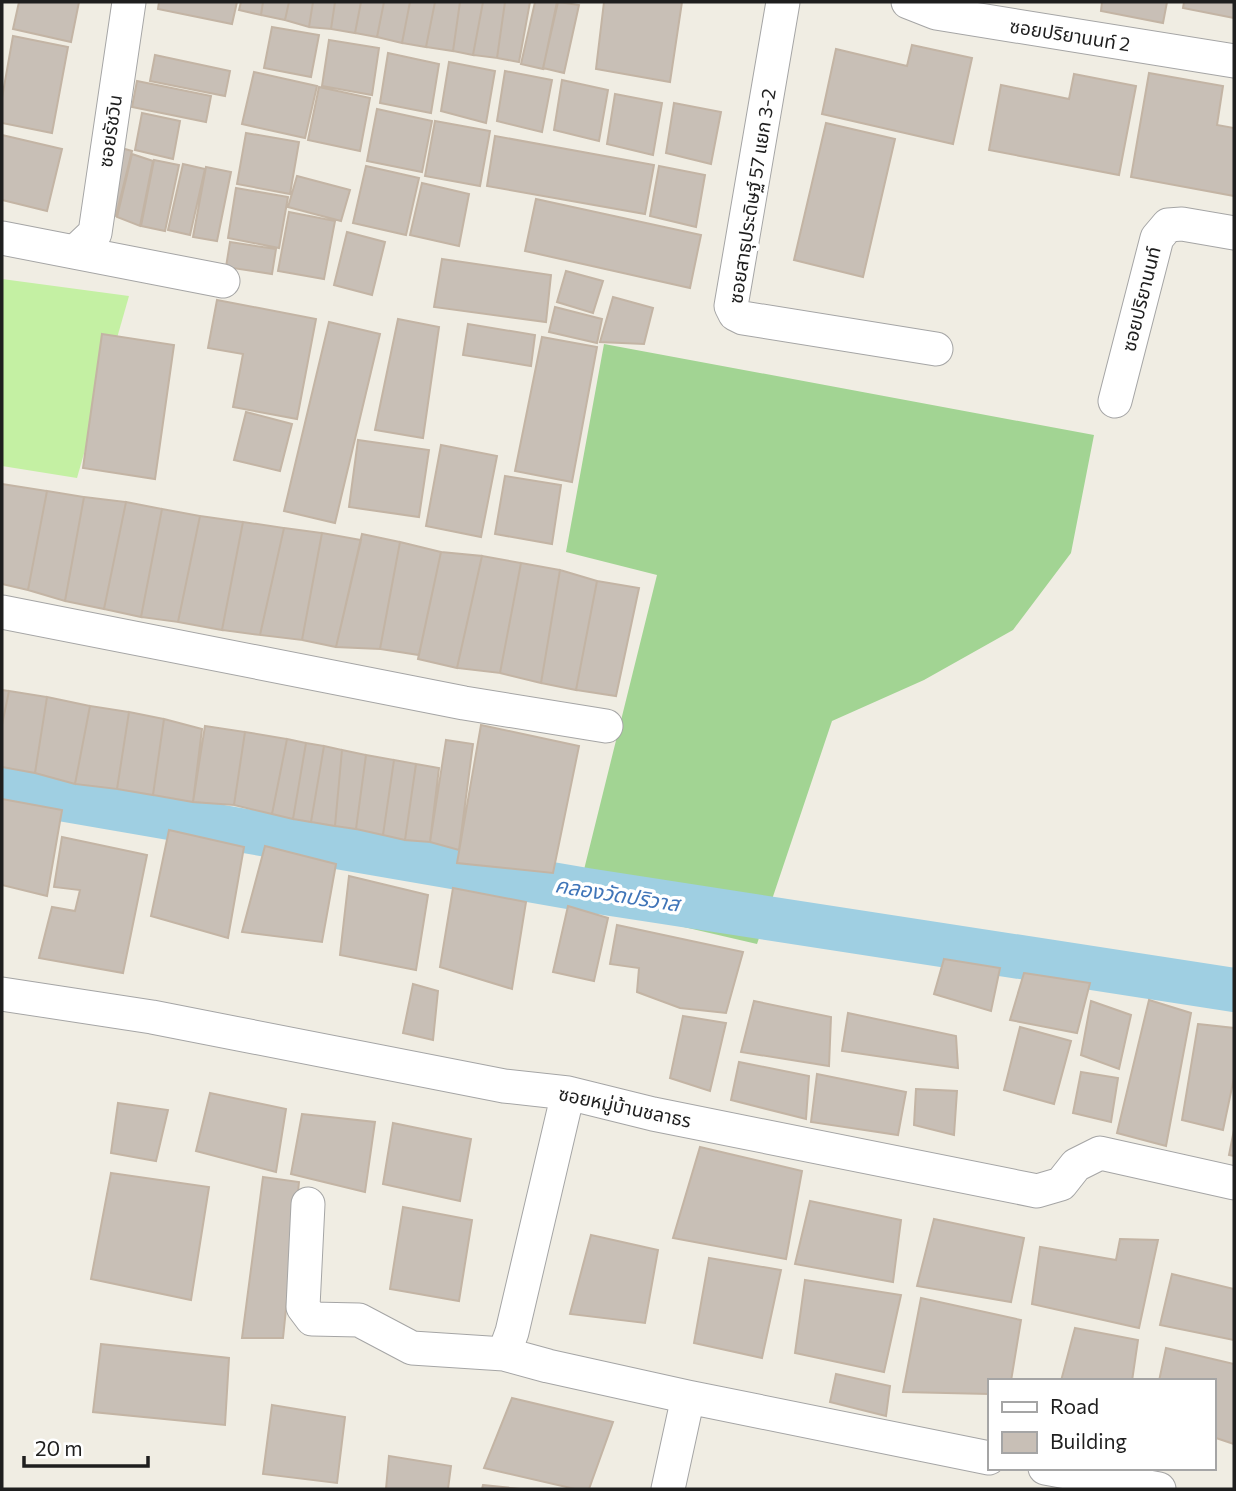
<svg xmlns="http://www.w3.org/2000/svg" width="1236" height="1491" font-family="Commissioner,'Noto Sans Thai',sans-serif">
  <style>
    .grass { fill: #c4f0a3 }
    .forest { fill: #a2d493 }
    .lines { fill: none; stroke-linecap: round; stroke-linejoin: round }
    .canal { stroke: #9fcfe2; stroke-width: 44 }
    .building { fill: #c8bfb6; stroke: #c3b4a4; stroke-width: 2 }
    .street-casing { stroke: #a5a5a5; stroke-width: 35 }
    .street { stroke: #fff; stroke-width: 33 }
    .labels { text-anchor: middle; stroke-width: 7; stroke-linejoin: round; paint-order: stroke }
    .street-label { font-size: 19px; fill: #1e1e1e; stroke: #fff }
    .water-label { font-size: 21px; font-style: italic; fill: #4075b8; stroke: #fff }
  </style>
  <rect width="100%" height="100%" fill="#f0ede3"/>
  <!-- grass -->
  <path class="grass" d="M2,279l127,17 -52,182 -75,-12z"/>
  <!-- forest -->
  <path class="forest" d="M604,344l490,91 -23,118 -58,77 -89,50 -92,41 -75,223 -181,-42 81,-327 -91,-23z"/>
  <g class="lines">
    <!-- canal -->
    <path class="canal" d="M2,789l584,101 648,100"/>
  </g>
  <!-- building -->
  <path class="building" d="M19,2h60l-8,40 -58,-13z
    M159,2h78l-5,22 -74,-15z
    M241,2h22l-2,13 -22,-5z
    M263,2h26l-4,18 -24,-5z
    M289,2h24l-4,25 -24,-7z
    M313,2h22l-4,27 -22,-2z
    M335,2h26l-6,31 -24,-4z
    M361,2h23l-7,35 -22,-4z
    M384,2h26l-8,41 -25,-6z
    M410,2h25l-9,45 -24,-4z
    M435,2h25l-7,49 -27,-4z
    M460,2h23l-10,53 -20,-4z
    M483,2h22l-8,56 -24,-3z
    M505,2h25l-11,60 -22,-4z
    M535,2h22l-14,67 -22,-5z
    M558,2l21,3 -15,68 -21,-5z
    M604,2h78l-12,80 -74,-13z
    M1102,2h65l-4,21 -62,-12z
    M1184,2h50v16l-51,-10z
    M272,27l47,8 -8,42 -47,-9z
    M13,36l55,11 -16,86 -50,-10v-25z
    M329,40l50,8 -7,47 -50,-9z
    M912,45l60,13 -19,86 -131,-30 14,-65 71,17z
    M388,53l51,11 -8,49 -51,-10z
    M155,55l75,16 -5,25 -75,-15z
    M449,62l46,9 -9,52 -45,-12z
    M505,71l47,9 -10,52 -45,-11z
    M254,72l63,14 -12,52 -63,-14z
    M1149,73l74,13 -6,39 17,3v68l-103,-19z
    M1074,74l62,12 -17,89 -130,-25 12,-65 68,14z
    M562,80l46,10 -9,51 -45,-11z
    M137,81l74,15 -5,26 -74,-15z
    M319,87l51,11 -10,53 -52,-11z
    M615,94l47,9 -9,52 -46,-11z
    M674,103l47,9 -10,52 -45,-11z
    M377,109l55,12 -10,51 -55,-11z
    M142,113l38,8 -7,38 -38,-9z
    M435,121l55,10 -10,55 -55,-10z
    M826,123l69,16 -32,138 -69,-17z
    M246,133l53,9 -9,52 -53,-10z
    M2,135l60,14 -15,62 -45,-11z
    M495,136l159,29 -9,49 -158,-28z
    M111,145l21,6 -16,65 -17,-6z
    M132,154l21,7 -13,65 -23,-9z
    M154,160l25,5 -14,66 -24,-5z
    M183,164l22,5 -15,66 -22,-5z
    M366,166l53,12 -13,57 -53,-12z
    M659,166l46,9 -9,52 -46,-11z
    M206,167l25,5 -14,69 -24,-4z
    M297,176l53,14 -9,31 -53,-14z
    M422,183l47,11 -10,52 -49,-11z
    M236,188l52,9 -9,51 -51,-10z
    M536,199l165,36 -11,53 -165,-37z
    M289,212l46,9 -11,58 -46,-8z
    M347,232l38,10 -13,53 -38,-10z
    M230,242l46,7 -4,25 -46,-7z
    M442,259l109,16 -5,47 -112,-15z
    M566,271l37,10 -10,32 -36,-11z
    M613,297l40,11 -9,36 -44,-2z
    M217,300l99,19 -19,100 -64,-12 10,-53 -35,-6z
    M555,307l47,12 -5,24 -48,-11z
    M398,319l41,8 -16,111 -48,-8z
    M329,322l51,12 -45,189 -51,-12z
    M468,324l67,11 -4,31 -68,-11z
    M102,334l72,11 -19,134 -72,-11z
    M542,337l55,10 -25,135 -57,-11z
    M246,412l46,12 -12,47 -46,-11z
    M358,440l71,10 -10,67 -70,-10z
    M441,445l56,11 -16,81 -55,-11z
    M505,476l56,9 -9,59 -57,-10z
    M2,484l45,7 -19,99 -26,-6z
    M47,491l37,6 -19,104 -37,-11z
    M84,497l42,5 -22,107 -39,-8z
    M126,502l36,7 -21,108 -37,-8z
    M162,509l38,7 -22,106 -37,-5z
    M200,516l43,6 -21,108 -44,-8z
    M243,522l41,6 -24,107 -38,-5z
    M284,528l38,5 -20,107 -42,-5z
    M322,533l39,7 -25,107 -34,-7z
    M362,534l38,8 -20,107 -44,-2z
    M400,542l41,10 -22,103 -39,-6z
    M441,552l41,4 -25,112 -39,-9z
    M482,556l39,7 -21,110 -43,-5z
    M521,563l39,7 -19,113 -41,-10z
    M560,570l37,11 -21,109 -35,-7z
    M597,581l42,7 -23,108 -40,-6z
    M2,690l7,1 -7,34z
    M9,691l38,6 -12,76 -33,-6v-42z
    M47,697l43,9 -15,78 -40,-11z
    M90,706l39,6 -12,77 -42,-5z
    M129,712l35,7 -11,76 -36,-6z
    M164,719l38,10 -9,73 -40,-7z
    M481,725l98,21 -26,127 -96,-10z
    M205,726l40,6 -11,73 -41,-3z
    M245,732l42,7 -15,75 -38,-9z
    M287,739l19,4 -13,76 -21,-5z
    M446,740l27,4 -14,106 -29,-8z
    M306,743l18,3 -13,76 -18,-3z
    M324,746l18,4 -7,76 -24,-4z
    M342,750l24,5 -10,74 -21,-3z
    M366,755l28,5 -11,75 -27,-6z
    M394,760l22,4 -11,76 -22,-5z
    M416,764l23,4 -9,74 -25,-2z
    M2,799l60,11 -15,86 -45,-11z
    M169,830l75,17 -16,91 -77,-22z
    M62,837l85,18 -24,118 -84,-15 13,-51 23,4 5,-21 -26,-3z
    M265,846l71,18 -14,78 -80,-10z
    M349,876l79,19 -12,75 -76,-15z
    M453,888l73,14 -14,87 -72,-22z
    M568,906l40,12 -14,63 -41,-9z
    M617,925l126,27 -17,61 -46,-5 -43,-16 2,-24 -29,-4z
    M944,959l56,9 -9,43 -57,-17z
    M1024,973l66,10 -13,50 -67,-13z
    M413,984l25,7 -5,49 -30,-7z
    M1149,1000l42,13 -25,133 -49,-13z
    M754,1001l77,16 -2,49 -88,-14z
    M1091,1001l40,14 -12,54 -38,-14z
    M848,1013l108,23 2,32 -116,-17z
    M683,1016l43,7 -16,68 -40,-13z
    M1198,1024l36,4v50l-11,52 -41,-10z
    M1020,1027l51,14 -17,63 -50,-14z
    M739,1062l70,14 -3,43 -75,-19z
    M1081,1072l37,6 -7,44 -38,-9z
    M817,1074l89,18 -8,43 -87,-13z
    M916,1089l41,2 -3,44 -40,-10z
    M210,1093l76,16 -10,63 -80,-21z
    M118,1103l50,7 -12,51 -45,-8z
    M302,1114l73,8 -10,70 -74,-18z
    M393,1123l78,16 -11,62 -77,-17z
    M1234,1130v26l-5,-1z
    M700,1147l102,24 -16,88 -113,-21z
    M111,1173l98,14 -18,113 -100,-21z
    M263,1177l36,5 -16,156h-41z
    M810,1201l91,19 -8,62 -98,-18z
    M403,1207l69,13 -13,81 -69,-12z
    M934,1219l90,19 -13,64 -94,-16z
    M591,1235l67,15 -13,73 -75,-9z
    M1120,1239l38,1 -19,88 -107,-24 8,-57 76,13z
    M709,1258l72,12 -19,88 -68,-15z
    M1172,1274l62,15v51l-74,-15z
    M805,1280l96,15 -17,77 -89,-19z
    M921,1298l100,22 -10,61h-22v13l-86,-2z
    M1075,1328l63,12 -6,41h-71z
    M101,1344l128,14 -4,67 -132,-13z
    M1166,1348l68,16v80l-21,-7v-56h-54z
    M836,1374l54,12 -4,30 -56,-14z
    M512,1398l101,24 -24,67h-14l-91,-21z
    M272,1405l73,12 -8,66 -74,-9z
    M389,1456l62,10 -3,23h-62z
    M483,1485l38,4h-39z"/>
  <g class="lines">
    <!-- street casing -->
    <g class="street-casing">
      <path id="street" d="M783,2l-52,304 4,8 8,4 193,31
        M908,2l28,11 298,48
        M2,238l221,43
        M75,252l20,-19 34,-231
        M1115,401l42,-163 11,-13 14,-1 52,9
        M2,612l462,91 142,23
        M2,994l150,23 352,69 64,7 85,21 384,77 24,-7 15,-19 24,-12 134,30
        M308,1204l-5,103 9,12 47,1 53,28 92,6 44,12 140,31 301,61
        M504,1354l8,-22 56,-239
        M1045,1468l114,21
        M668,1489l20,-92"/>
    </g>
    <!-- street -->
    <use href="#street" class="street"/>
  </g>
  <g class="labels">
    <!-- street labels -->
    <g class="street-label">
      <text transform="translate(1070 35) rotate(9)" y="7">ซอยปริยานนท์ 2</text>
      <text transform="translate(110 131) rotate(-82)" y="7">ซอยรัชวิน</text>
      <text transform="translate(752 196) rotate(-81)" y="7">ซอยสาธุประดิษฐ์ 57 แยก 3-2</text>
      <text transform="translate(1141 299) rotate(-76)" y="7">ซอยปริยานนท์</text>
      <text transform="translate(625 1107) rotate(12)" y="7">ซอยหมู่บ้านชลาธร</text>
    </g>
    <!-- water labels -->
    <g class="water-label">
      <text transform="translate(617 895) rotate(9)" y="7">คลองวัดปริวาส</text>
    </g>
  </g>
  <!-- border -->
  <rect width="1236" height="1491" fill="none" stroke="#1e1e1e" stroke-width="7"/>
  <!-- legend -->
  <rect x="988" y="1379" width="228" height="91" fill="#ffffff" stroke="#a5a5a5" stroke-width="2"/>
  <rect x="1002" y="1402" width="35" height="10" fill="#ffffff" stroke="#a5a5a5" stroke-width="2"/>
  <text x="1050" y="1414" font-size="21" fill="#1e1e1e">Road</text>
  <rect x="1002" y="1432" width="35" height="21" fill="#c8bfb6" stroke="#a5a5a5" stroke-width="2"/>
  <text x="1050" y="1449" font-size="21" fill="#1e1e1e">Building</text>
  <!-- scale -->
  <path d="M24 1456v10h124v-10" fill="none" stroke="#1e1e1e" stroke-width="3.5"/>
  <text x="35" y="1456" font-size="21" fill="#1e1e1e" stroke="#ffffff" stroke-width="5" paint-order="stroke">20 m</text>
</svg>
